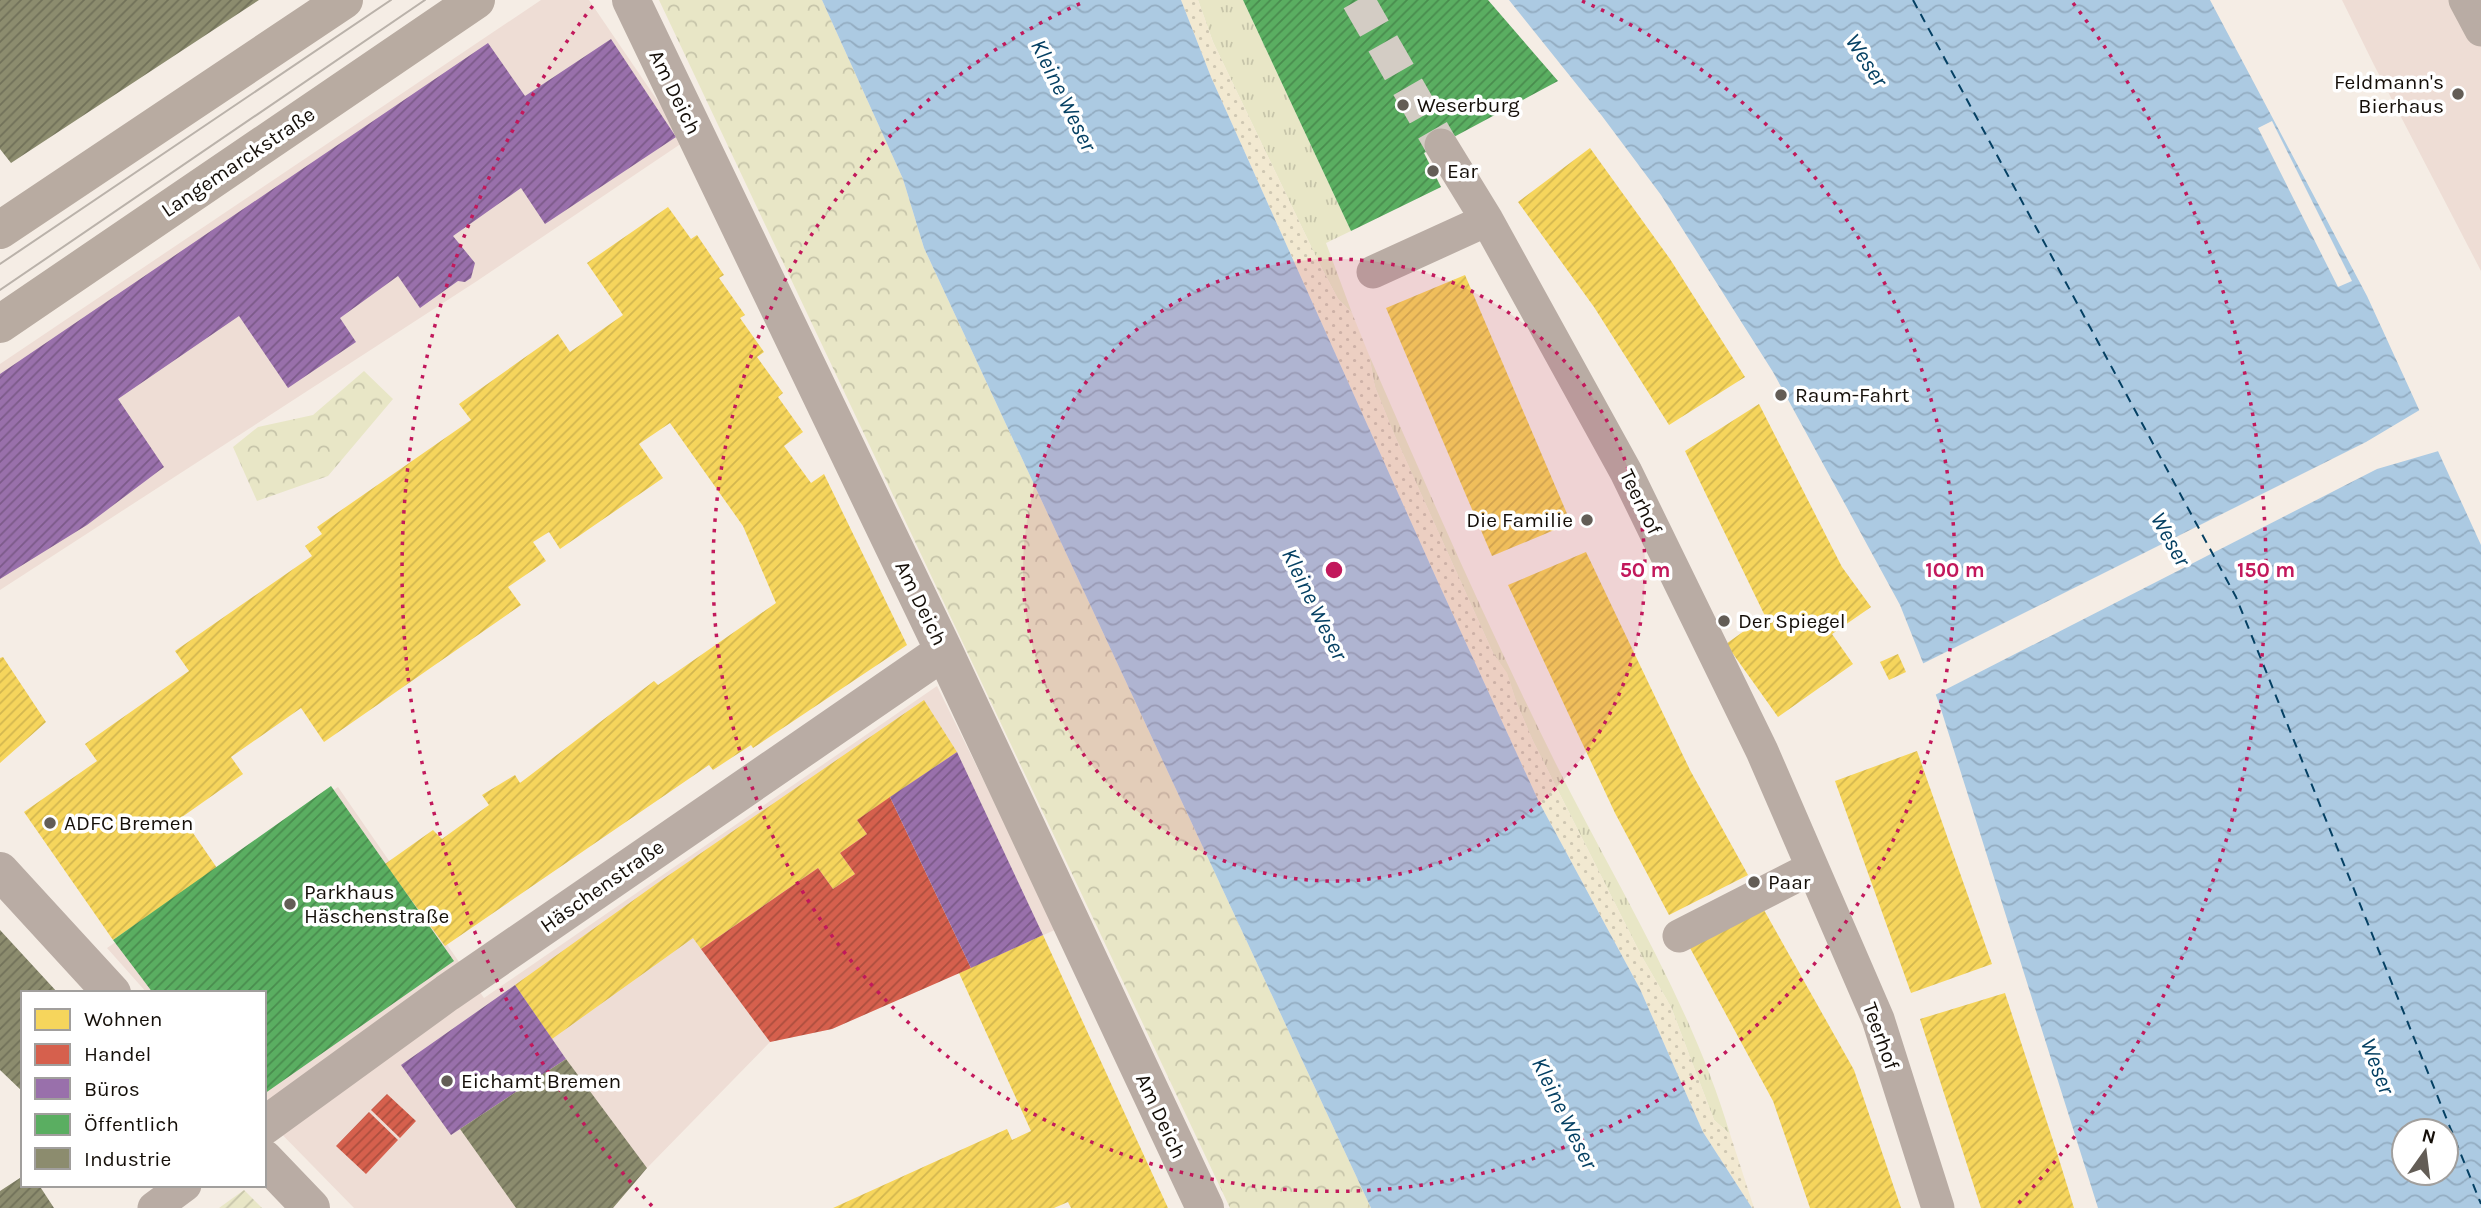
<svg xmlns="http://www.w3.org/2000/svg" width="2481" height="1208" font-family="Karla,sans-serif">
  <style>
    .commercial { fill: #eeddd5 }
    .grass { fill: url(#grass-tufts) }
    .sand { fill: url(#sand-dots) }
    .park { fill: url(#park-crowns) }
    .garden { fill: url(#garden-furrows) }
    .water { fill: url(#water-waves); fill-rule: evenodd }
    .pier { fill: #f5ede5 }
    .homes { fill: url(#homes-hatch) }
    .shops { fill: url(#shops-hatch) }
    .offices { fill: url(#offices-hatch) }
    .public { fill: url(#public-hatch) }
    .industry { fill: url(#industry-hatch) }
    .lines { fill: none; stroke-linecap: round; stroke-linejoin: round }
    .ferry { stroke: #054063; stroke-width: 2; stroke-dasharray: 9 7; stroke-linecap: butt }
    .pedestrian-tunnel { stroke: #d3ccc4; stroke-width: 33; stroke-dasharray: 33 17; stroke-linecap: butt }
    .pedestrian { stroke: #b9aca4; stroke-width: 33 }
    .minor { stroke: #b9aca4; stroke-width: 38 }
    .secondary { stroke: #b8aba1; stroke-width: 38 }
    .tram { stroke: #bab2aa; stroke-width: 2 }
    .ring { fill: none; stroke: #c2185b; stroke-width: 3.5; stroke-dasharray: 3.5 7 }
    .poi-dot { fill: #635d56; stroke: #fff; stroke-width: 2.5 }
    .labels { text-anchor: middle; stroke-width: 7; stroke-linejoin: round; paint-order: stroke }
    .poi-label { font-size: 21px; fill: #150f09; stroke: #fff; text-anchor: start }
    .street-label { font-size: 21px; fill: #150f09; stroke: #fff }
    .water-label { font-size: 23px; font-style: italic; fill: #054063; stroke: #fff }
    .centre { fill: #c2185b; stroke: #fff; stroke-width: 3.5 }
    .ring-label { font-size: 21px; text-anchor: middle; font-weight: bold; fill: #c2185b; stroke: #fff; stroke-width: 7; stroke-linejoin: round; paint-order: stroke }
  </style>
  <defs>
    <pattern id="grass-tufts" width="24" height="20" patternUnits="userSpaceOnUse" patternTransform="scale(1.75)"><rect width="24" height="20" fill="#e8e6c6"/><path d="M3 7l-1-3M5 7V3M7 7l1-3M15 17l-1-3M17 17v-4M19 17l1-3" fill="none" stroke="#c6c4a9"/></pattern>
    <pattern id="sand-dots" width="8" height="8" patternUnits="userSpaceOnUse" patternTransform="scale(1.75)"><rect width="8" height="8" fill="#f2e9d1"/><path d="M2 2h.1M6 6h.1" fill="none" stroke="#cfc7b2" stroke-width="1.8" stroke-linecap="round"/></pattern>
    <pattern id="park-crowns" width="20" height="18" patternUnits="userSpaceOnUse" patternTransform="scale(1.75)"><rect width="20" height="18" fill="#e8e6c6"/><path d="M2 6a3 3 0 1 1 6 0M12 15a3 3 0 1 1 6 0" fill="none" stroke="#c6c4a9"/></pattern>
    <pattern id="garden-furrows" width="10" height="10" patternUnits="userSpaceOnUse" patternTransform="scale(1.75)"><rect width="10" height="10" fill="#e8e6c6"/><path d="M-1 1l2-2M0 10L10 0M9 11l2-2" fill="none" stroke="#c6c4a9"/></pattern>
    <pattern id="water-waves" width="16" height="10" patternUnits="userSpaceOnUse" patternTransform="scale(1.75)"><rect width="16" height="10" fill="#accae2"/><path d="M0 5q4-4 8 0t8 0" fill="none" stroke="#93acc1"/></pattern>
    <pattern id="homes-hatch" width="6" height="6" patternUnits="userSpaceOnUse" patternTransform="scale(1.75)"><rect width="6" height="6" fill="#f6d55c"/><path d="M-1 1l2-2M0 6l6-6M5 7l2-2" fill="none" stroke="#d2b64f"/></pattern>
    <pattern id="shops-hatch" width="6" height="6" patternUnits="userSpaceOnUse" patternTransform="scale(1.75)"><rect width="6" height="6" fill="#d6604d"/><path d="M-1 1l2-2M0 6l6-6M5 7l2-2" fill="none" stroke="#ac4e3e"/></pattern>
    <pattern id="offices-hatch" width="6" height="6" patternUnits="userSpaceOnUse" patternTransform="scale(1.75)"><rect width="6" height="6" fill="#9970ab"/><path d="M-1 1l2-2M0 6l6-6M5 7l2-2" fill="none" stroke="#7c5a89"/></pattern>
    <pattern id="public-hatch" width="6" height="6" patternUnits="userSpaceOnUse" patternTransform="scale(1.75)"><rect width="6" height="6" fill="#5aae61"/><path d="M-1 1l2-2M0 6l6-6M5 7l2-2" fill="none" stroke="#498c4e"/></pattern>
    <pattern id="industry-hatch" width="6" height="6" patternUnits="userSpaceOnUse" patternTransform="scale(1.75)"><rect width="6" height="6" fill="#8c8c6e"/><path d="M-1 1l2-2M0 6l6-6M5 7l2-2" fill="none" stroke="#717159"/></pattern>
  </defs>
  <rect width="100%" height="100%" fill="#f5ede5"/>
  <!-- commercial -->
  <path class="commercial" d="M541,0h48l96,141 -208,140 -477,309v-226z
    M2342,0h139v271l-107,-206z
    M937,686l120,243 -225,100 -62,13 -123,126 -34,40h-259l-90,-92v-123h-117l-40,-45 231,-161 146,211z"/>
  <!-- grass -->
  <path class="grass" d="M1198,0h45l108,231 -25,12 26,70 -14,-14 -19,-36 -106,-221z
    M1369,355c59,136 119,272 185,405 61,123 137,242 176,374l-16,-14 -43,-113 -30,-52 -108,-214 -16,-37 -10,-30 -14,-21 -99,-219 -19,-47z"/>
  <!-- sand -->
  <path class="sand" d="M1181,0h17l15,42 106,221 19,36 14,14 17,42 6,32 19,47 99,219 14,20 10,31 16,37 108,214 30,52 43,113 16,14 24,74h-2l-49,-76 -63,-143 -101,-187 -101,-220 -227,-505z"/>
  <!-- park -->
  <path class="park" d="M659,0h163l81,179 21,69 447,960h-141z
    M364,371l29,28 -65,77 -71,25 -24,-54 25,-20 55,-12z"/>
  <!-- garden -->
  <path class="garden" d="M244,1190l18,18h-43z"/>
  <!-- water -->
  <path class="water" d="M822,0h359l30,77 227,505 101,220 101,187 63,143 49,76h-381l-447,-960 -21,-69z
    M1509,0h701l157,296 114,249v663h-383l-159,-505 -39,-98 -127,-233 -112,-177 -59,-79zM2404,1131h42v42h-42z"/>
  <!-- pier -->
  <path class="pier" d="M2272,121l80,160 -14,6 -80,-159z
    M2423,408l19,42 -65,19 -444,227 -13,-31 446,-223z"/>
  <!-- homes -->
  <path class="homes" d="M1590,148l80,111 75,118 -76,48 -75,-118 -76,-105z
    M668,207l23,32 6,-4 27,40 -5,3 26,37 -5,3 24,34 -7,5 26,36 -5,4 25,35 -19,14 27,37 13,-9 83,171 -154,103 -2,-3 -38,25 -4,-5 -264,181 -60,-82 48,-34 9,9 47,-34 -7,-10 33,-20 5,8 134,-102 4,4 118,-82 -33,-77 -73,-103 -31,21 24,34 -103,71 -11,-17 -16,10 13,19 -38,26 13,18 -197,137 -23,-34 -70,49 12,17 -61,43 35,51 -104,72 -89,-128 73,-51 -12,-17 104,-73 -14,-20 137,-95 -7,-10 17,-12 -5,-7 154,-107 -12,-16 99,-70 12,18 53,-37 -36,-52z
    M1465,275l106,248 -79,33 -106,-248z
    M1759,404l83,163 29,40 -39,27 21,30 -75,53 -52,-73 39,-28 -80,-165z
    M1586,552l104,218 58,105 -79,40 -54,-102 -107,-228z
    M1898,654l8,18 -17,8 -9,-18z
    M3,657l43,65 -46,41v-105z
    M924,700l33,52 -100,68 10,14 -27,19 15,21 -22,15 -15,-21 -117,81 -8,-11 -141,101 -37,-54 141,-101z
    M1917,751l75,213 -81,29 -76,-212z
    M1764,910l90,160 47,138h-91l-37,-107 -83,-153z
    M1043,935l125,273h-97l-3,-6 -14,6h-221l174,-79 5,11 19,-9 -72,-158z
    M2005,993l53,163 16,52h-93l-61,-189z"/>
  <!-- shops -->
  <path class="shops" d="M890,797l81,171 -139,61 -62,13 -69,-93 117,-81 15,21 22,-15 -15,-21 27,-19 -10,-14z
    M387,1094l29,27 -16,17 -29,-28z
    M369,1112l29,28 -32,34 -30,-28z"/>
  <!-- offices -->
  <path class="offices" d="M611,39l65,98 -131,87 -24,-36 -68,48 22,27 -4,15 -6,4 -7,-1 -38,27 -22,-32 -58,42 16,24 -68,46 -49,-72 -121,83 46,68 -77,58 -87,54v-205l488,-331 37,53z
    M957,752l86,183 -72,33 -81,-171z
    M515,985l51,74 -115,76 -50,-70z"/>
  <!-- public -->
  <path class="public" d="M1243,0h245l70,81 -134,72 17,34 -90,44z
    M331,786l123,175 -190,133v-101h-111l-40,-53z"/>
  <!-- industry -->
  <path class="industry" d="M0,0h259l-248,163 -11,-14z
    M0,930l58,63h-35v99l-23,-22z
    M566,1059l81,109 -34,40h-97l-56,-79z
    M23,1176v9h16l15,23h-54v-17z"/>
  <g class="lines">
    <!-- ferry -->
    <path class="ferry" d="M1913,0l323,597 245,607"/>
    <!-- pedestrian-tunnel -->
    <path class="pedestrian-tunnel" d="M1358,0l83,145"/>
    <!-- pedestrian -->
    <path class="pedestrian" d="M2465,0l16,30
      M1441,145l46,75 139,252 136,279 116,268 60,189
      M1373,272l114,-52
      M1679,936l133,-68
      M154,1208l31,-23"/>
    <!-- minor -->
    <path class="minor" d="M631,0l313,651 261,557
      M0,871l112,122
      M264,1126l183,-133 497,-342
      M264,1159l47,49"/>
    <!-- secondary -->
    <path class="secondary" d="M0,230l344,-230
      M0,324l476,-324"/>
    <!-- tram -->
    <path class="tram" d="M0,264l391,-264
      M0,290l425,-290"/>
  </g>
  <!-- distance rings -->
  <circle cx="1334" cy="570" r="311" fill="#c2185b" fill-opacity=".12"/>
  <g class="ring">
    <circle cx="1334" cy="570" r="311"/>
    <path d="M1582 1A621 621 0 1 1 1086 1"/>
    <path d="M652 1206A932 932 0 0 1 595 3M2073 3A932 932 0 0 1 2016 1206"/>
  </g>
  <!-- markers -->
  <g class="poi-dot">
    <circle cx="2458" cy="94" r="7"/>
    <circle cx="1403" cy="105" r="7"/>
    <circle cx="1433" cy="171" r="7"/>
    <circle cx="1781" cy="395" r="7"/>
    <circle cx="1587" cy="520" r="7"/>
    <circle cx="1724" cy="621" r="7"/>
    <circle cx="50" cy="823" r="7"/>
    <circle cx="1754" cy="882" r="7"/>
    <circle cx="290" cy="904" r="7"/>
    <circle cx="447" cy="1081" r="7"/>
  </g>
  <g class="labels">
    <!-- poi labels -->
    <g class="poi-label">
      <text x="2444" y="89" text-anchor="end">Feldmann's<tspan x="2444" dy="24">Bierhaus</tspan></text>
      <text x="1417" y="112">Weserburg</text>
      <text x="1447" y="178">Ear</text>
      <text x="1795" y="402">Raum-Fahrt</text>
      <text x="1573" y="527" text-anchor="end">Die Familie</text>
      <text x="1738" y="628">Der Spiegel</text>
      <text x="64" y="830">ADFC Bremen</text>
      <text x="1768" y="889">Paar</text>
      <text x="304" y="899">Parkhaus<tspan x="304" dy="24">Häschenstraße</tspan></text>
      <text x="461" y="1088">Eichamt Bremen</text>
    </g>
    <!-- street labels -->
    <g class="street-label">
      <text transform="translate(675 92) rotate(64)" y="7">Am Deich</text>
      <text transform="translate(238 162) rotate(-34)" y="7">Langemarckstraße</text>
      <text transform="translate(1641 502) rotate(64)" y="7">Teerhof</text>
      <text transform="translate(921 603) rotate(64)" y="7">Am Deich</text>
      <text transform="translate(602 886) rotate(-35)" y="7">Häschenstraße</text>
      <text transform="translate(1881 1036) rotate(70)" y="7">Teerhof</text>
      <text transform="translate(1161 1116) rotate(65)" y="7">Am Deich</text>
    </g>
    <!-- water labels -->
    <g class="water-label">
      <text transform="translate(1867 60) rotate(57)" y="8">Weser</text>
      <text transform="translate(1064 95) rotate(64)" y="8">Kleine Weser</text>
      <text transform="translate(2171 539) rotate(61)" y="8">Weser</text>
      <text transform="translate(1315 604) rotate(64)" y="8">Kleine Weser</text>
      <text transform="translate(2378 1066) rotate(69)" y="8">Weser</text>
      <text transform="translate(1565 1113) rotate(64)" y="8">Kleine Weser</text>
    </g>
  </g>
  <circle cx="1334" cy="570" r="10" class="centre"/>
  <g class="ring-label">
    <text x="1645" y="577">50 m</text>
    <text x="1955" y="577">100 m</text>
    <text x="2266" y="577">150 m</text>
  </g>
  <!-- legend -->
  <rect x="21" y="991" width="245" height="196" fill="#ffffff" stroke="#a19f9d" stroke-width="2"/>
  <rect x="35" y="1009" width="35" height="21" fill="#f6d55c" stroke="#a19f9d" stroke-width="2"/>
  <text x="84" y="1026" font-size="21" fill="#150f09">Wohnen</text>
  <rect x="35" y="1044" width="35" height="21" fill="#d6604d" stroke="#a19f9d" stroke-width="2"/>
  <text x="84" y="1061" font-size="21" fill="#150f09">Handel</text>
  <rect x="35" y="1078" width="35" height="21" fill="#9970ab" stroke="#a19f9d" stroke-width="2"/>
  <text x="84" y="1096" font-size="21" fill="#150f09">Büros</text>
  <rect x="35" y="1114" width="35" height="21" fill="#5aae61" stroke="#a19f9d" stroke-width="2"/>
  <text x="84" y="1131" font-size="21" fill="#150f09">Öffentlich</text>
  <rect x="35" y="1148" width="35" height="21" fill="#8c8c6e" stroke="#a19f9d" stroke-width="2"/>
  <text x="84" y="1166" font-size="21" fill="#150f09">Industrie</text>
  <!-- north arrow -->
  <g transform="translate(2425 1152) rotate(14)"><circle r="33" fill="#ffffff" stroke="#a19f9d" stroke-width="2"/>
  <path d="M0-5L12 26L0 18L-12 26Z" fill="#635d56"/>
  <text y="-10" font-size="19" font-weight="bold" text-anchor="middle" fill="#150f09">N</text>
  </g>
</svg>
